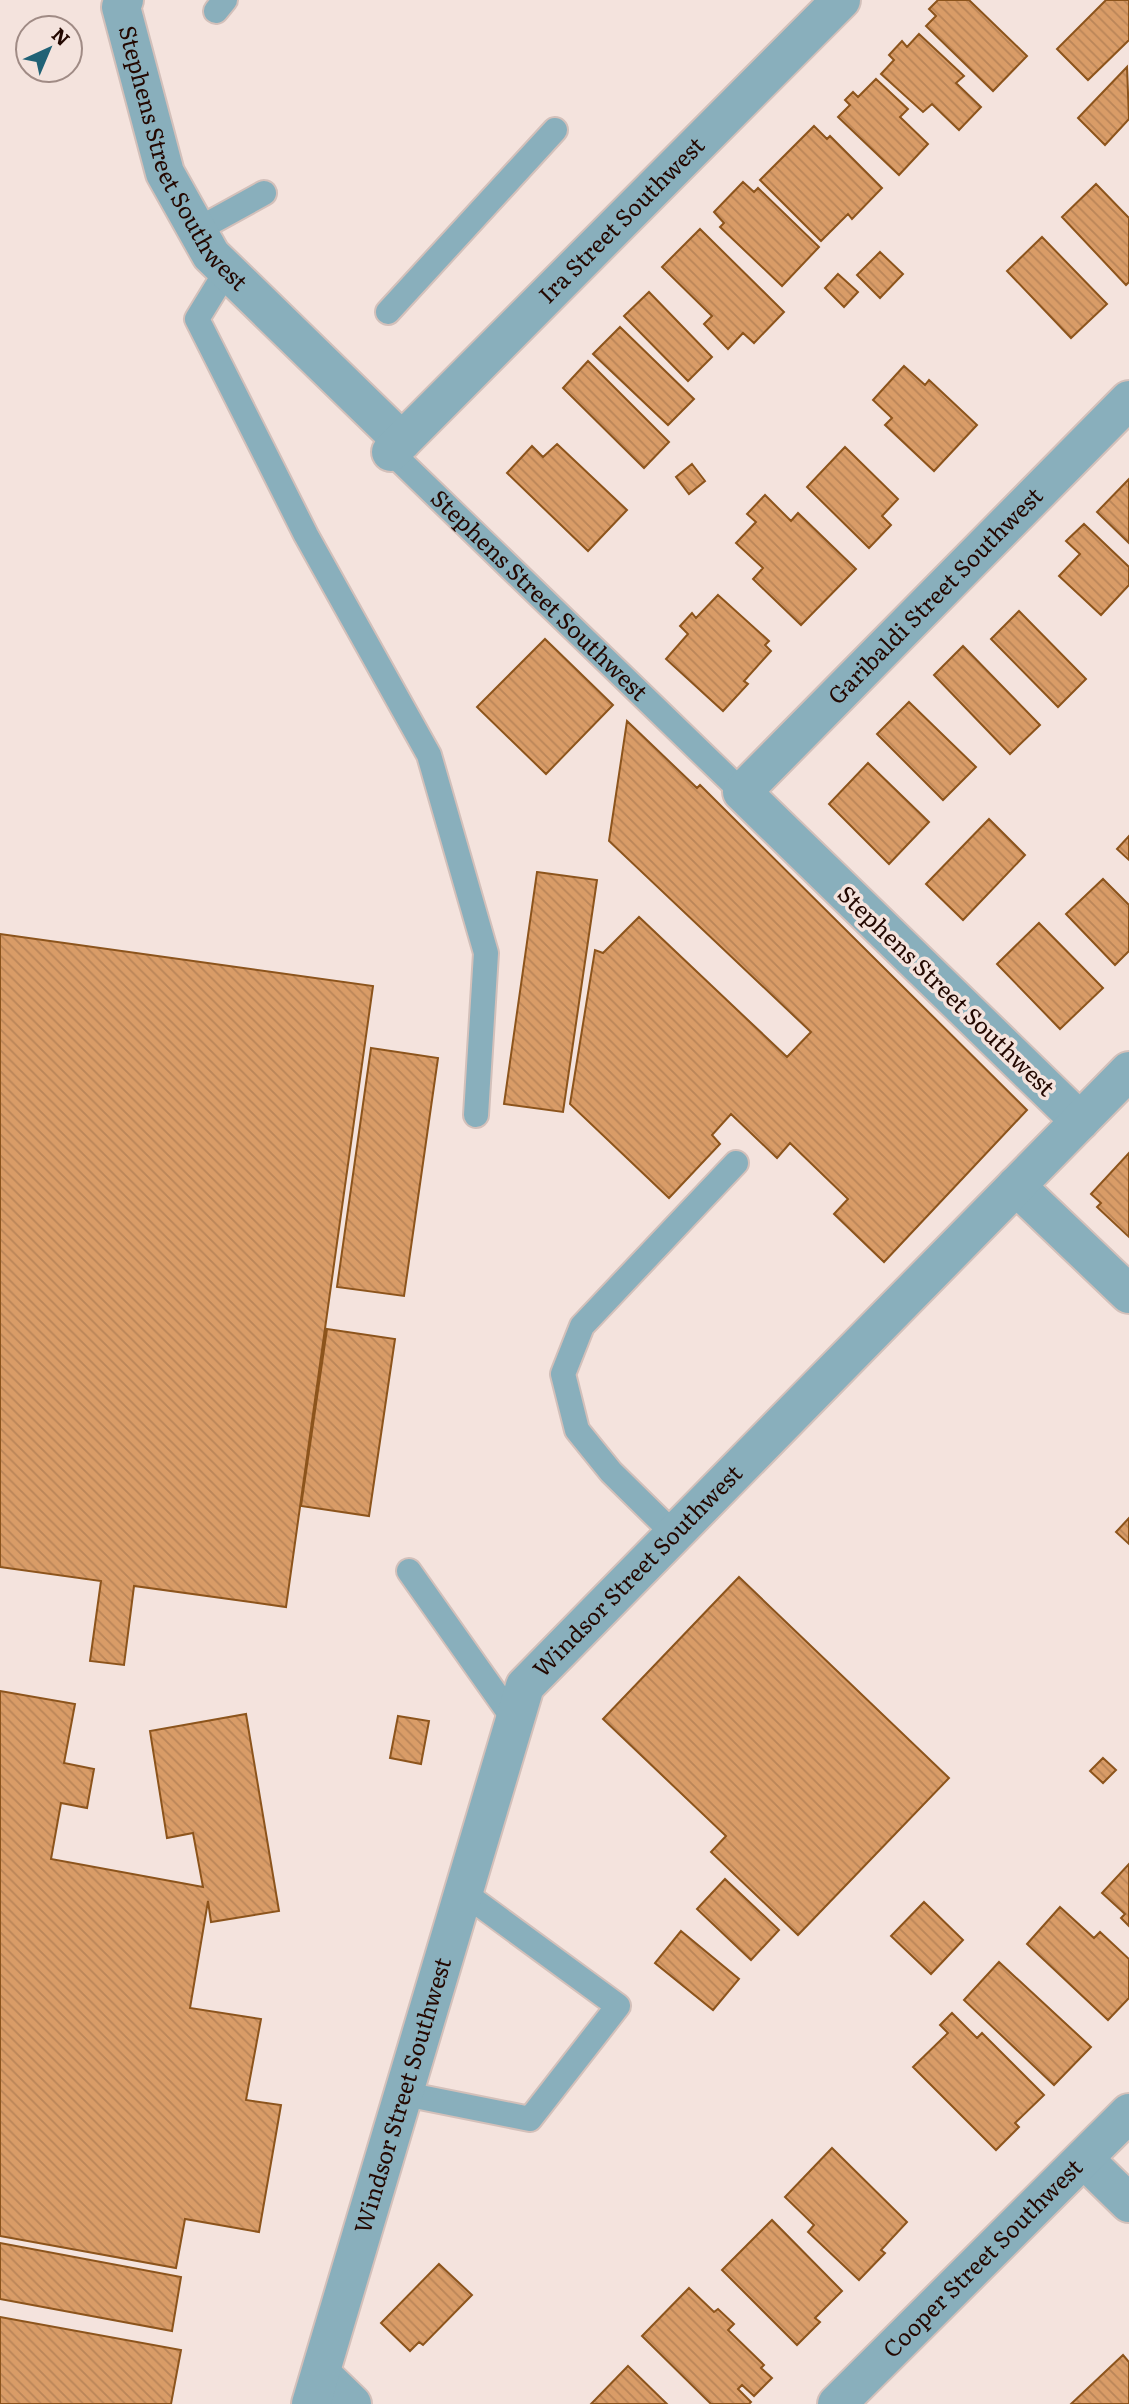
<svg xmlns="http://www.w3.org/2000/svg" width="1129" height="2404" font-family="Literata,serif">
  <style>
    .building { fill: url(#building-back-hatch); stroke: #8c541c; stroke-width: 2 }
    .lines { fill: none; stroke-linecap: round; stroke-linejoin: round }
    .service-casing { stroke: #d3c0ba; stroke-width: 28 }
    .minor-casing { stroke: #d3c0ba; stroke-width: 42 }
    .service { stroke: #89afbc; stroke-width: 24 }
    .minor { stroke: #89afbc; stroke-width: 38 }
    .labels { text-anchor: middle; stroke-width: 7; stroke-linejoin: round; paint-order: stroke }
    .street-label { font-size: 23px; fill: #230801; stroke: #f4e3dd }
  </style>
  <defs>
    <pattern id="building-back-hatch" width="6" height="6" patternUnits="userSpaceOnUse" patternTransform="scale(1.75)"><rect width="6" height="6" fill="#d99c67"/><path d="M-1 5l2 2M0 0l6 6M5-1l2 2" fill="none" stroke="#ba8558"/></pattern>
  </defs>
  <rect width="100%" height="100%" fill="#f4e3dd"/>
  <!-- building -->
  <path class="building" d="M938,0h31l58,56 -34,35 -67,-65 10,-10 -7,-7z
    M1106,0h23v40l-41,40 -31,-31z
    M919,34l45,42 -8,7 25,24 -22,23 -27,-26 -9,8 -42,-38 13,-14 -5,-5 13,-14 5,6z
    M1127,67l2,52 -24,26 -27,-27z
    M876,79l32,30 -8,8 28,27 -29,31 -61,-58 12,-12 -5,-5 8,-8 5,5z
    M814,126l13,13 3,-3 52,52 -30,31 -4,-5 -27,27 -61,-61z
    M743,182l11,10 4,-4 61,59 -37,39 -62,-59 4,-4 -10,-11z
    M1096,184l33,34v64l-3,3 -64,-68z
    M700,229l84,83 -30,31 -11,-10 -15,16 -24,-25 8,-8 -50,-49z
    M1042,237l65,67 -36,34 -64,-67z
    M880,252l23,22 -23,24 -23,-23z
    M838,274l20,18 -14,15 -19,-19z
    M649,292l63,65 -24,24 -64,-65z
    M620,327l74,72 -26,26 -75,-71z
    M588,361l81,81 -25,26 -81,-80z
    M904,366l21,19 4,-5 48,45 -43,46 -49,-46 7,-7 -19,-18z
    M557,444l70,66 -39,41 -81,-78 25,-27 11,11z
    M845,447l53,52 -16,17 9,9 -22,23 -62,-61z
    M692,464l13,17 -16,13 -13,-17z
    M1129,479v64l-32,-31z
    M765,495l26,26 7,-8 58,56 -55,56 -48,-46 10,-11 -27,-25 20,-21 -9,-8z
    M1084,524l45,43v18l-28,30 -42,-39 21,-22 -14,-13z
    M718,595l51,46 -4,4 6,6 -27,30 4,3 -25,27 -57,-52 22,-25 -8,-8 12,-13 4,5z
    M1019,611l67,68 -28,28 -67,-68z
    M545,639l68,66 -67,69 -69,-67z
    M963,646l77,79 -30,29 -76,-79z
    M909,702l67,65 -33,33 -66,-66z
    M627,721l70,67 3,-3 327,325 -143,152 -50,-48 14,-15 -58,-56 -13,15 -46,-44 -19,21 8,9 -51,54 -99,-94 25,-154 8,3 36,-36 148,140 24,-25 -202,-191z
    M868,763l61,59 -40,42 -60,-60z
    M989,819l36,36 -62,65 -37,-36z
    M1129,836v24l-12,-11z
    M537,872l60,8 -34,232 -59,-8z
    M1103,879l26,26v46l-14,14 -49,-51z
    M1039,923l64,65 -43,41 -63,-65z
    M0,934l373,52 -87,621 -152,-21 -10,79 -34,-4 11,-80 -101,-14z
    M371,1048l67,10 -34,238 -67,-9z
    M1129,1153v84l-32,-30 4,-4 -10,-9z
    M327,1329l68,10 -26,177 -68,-10z
    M1129,1518v26l-13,-12z
    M739,1577l210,201 -151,157 -87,-83 15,-16 -123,-117z
    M0,1691l75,13 -11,59 30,6 -7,39 -26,-5 -10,56 152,28 -10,-54 -26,5 -17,-107 96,-17 33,197 -68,11 -3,-21 -18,107 71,11 -15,81 35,5 -22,127 -74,-13 -9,49 -176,-32z
    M398,1716l31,5 -8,43 -31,-6z
    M1103,1758l13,12 -13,13 -13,-12z
    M1129,1864v62l-8,-8 4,-4 -23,-21z
    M725,1879l54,51 -28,30 -54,-51z
    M924,1902l39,38 -32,34 -40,-38z
    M1060,1907l34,31 6,-6 29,27v39l-21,22 -81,-76z
    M681,1931l58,48 -26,31 -58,-47z
    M999,1962l92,85 -37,38 -90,-85z
    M952,2013l25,25 5,-5 62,62 -29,28 4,4 -23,23 -83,-83 35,-34 -8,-8z
    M832,2148l75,74 -26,28 4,3 -26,27 -51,-48 6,-7 -29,-28z
    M772,2220l70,71 -27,27 5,4 -23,23 -75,-75z
    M0,2243l181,34 -9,54 -172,-32z
    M439,2264l33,31 -49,50 -4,-3 -9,9 -29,-28z
    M689,2288l25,24 4,-3 16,15 -6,6 36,35 -3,3 11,10 -18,18 -12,-11 -4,4 13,13 -2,2h-38l-69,-68z
    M0,2317l181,33 -10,54h-171z
    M1123,2355l6,7v42h-58z
    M628,2366l39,38h-76z"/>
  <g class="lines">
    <!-- service casing -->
    <g class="service-casing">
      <g id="service">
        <path d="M216,11l9,-11"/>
        <path d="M197,230l67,-37"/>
        <path d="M227,270l-30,49 109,216 123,220 57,198 -10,162"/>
        <path d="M388,312l167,-182"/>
        <path id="s1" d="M391,452l351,340"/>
        <path d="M674,1534l-63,-62 -34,-42 -14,-56 19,-48 154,-163"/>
        <path d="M409,1571l106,150"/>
        <path d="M405,2094l125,25 88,-113 -154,-113"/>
      </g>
    </g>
    <!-- minor casing -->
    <g class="minor-casing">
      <g id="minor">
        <path id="s2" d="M124,0l-3,7 44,166 46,82 191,186"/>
        <path id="s3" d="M391,452l450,-452"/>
        <path id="s4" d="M1080,1121l-338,-329 387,-392"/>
        <path d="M1016,1186l113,108"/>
        <path d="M1084,2159l45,44"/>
        <path d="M322,2375l30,29"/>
        <path id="s5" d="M311,2404l214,-718 604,-615"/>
        <path id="s6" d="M837,2404l292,-291"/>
      </g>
    </g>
    <!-- service -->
    <use href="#service" class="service"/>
    <!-- minor -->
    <use href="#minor" class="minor"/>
  </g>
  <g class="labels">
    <!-- street labels -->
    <g class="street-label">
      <text dy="8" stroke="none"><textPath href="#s2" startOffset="173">Stephens Street Southwest</textPath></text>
      <text dy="8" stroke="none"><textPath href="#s3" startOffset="327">Ira Street Southwest</textPath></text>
      <text dy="8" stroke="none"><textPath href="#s1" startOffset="206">Stephens Street Southwest</textPath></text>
      <text dy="8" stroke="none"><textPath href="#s4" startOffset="747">Garibaldi Street Southwest</textPath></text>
      <text transform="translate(946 991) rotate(44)" y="8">Stephens Street Southwest</text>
      <text dy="8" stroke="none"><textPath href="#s5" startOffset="910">Windsor Street Southwest</textPath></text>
      <text dy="8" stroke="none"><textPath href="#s5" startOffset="322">Windsor Street Southwest</textPath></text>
      <text dy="8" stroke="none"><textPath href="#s6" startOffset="206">Cooper Street Southwest</textPath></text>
    </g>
  </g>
  <!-- north arrow -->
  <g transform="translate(49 49) rotate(44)"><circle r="33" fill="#f4e3dd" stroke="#a08b85" stroke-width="2"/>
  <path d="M0-5L12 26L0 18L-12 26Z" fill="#206276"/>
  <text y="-10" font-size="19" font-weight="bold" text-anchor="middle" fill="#230801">N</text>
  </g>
</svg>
